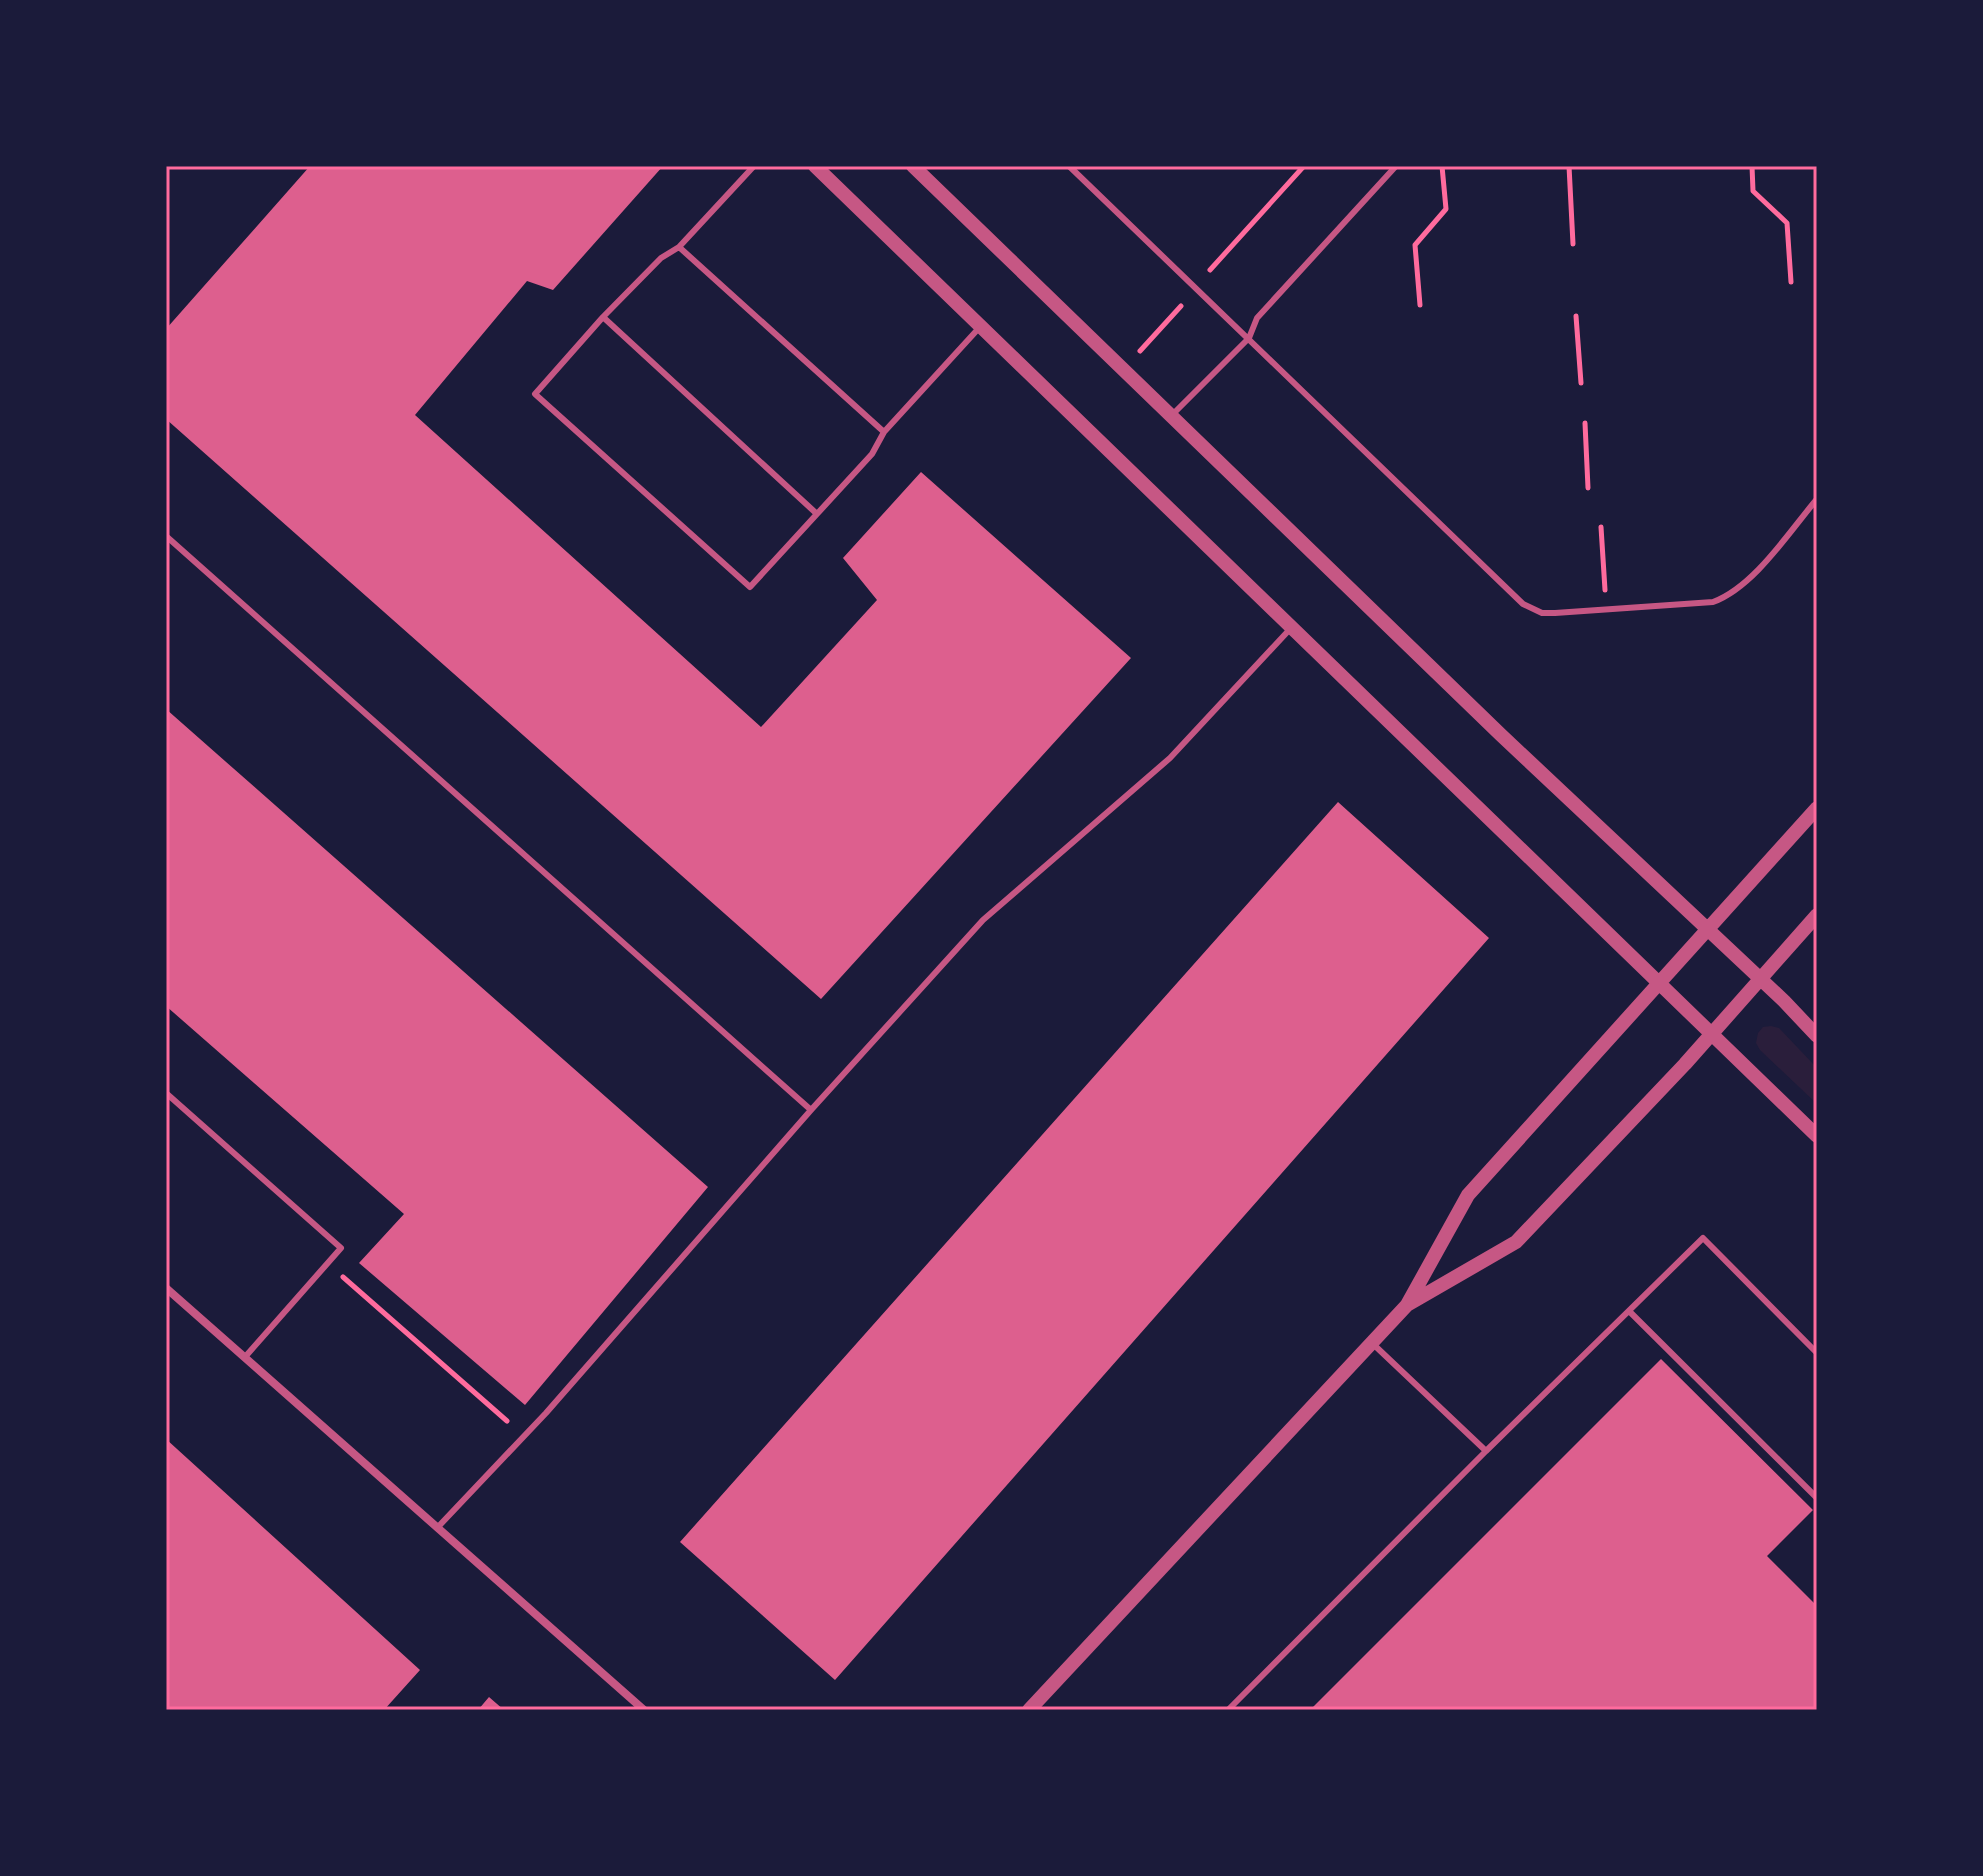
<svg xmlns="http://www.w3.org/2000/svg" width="1983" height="1876" font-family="'Roboto Serif',serif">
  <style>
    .green { fill: #2a1e3b }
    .building { fill: #dd5f8e }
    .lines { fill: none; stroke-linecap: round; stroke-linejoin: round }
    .path { stroke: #ff6b9d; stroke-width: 5 }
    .service { stroke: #c65784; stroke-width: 6 }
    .minor { stroke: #c65784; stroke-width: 8 }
    .tertiary { stroke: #c65784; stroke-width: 14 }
    .neatline { fill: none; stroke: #ff6b9d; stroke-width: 3 }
  </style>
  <rect width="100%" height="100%" fill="#1b1b3a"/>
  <!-- green -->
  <path class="green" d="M1771,1026l8,2 38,40v36l-57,-54 -4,-7 2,-10 5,-6z"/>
  <!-- building -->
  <path class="building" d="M310,166h353l-110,124 -26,-9 -112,134 346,312 116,-127 -34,-42 78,-86 210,186 -310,341 -655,-580v-90z
    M166,709l542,478 -183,218 -166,-142 45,-49 -238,-208z
    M1338,802l151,136 -654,742 -155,-138z
    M1661,1359l152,151 -46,46 50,50v104h-507z
    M166,1439l254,231 -36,40h-218z
    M489,1697l15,13h-26z"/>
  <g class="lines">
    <!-- path -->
    <path class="path" d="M1569,166l4,78
      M1752,166l1,25 34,32 4,59
      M1210,270l94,-104
      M1420,305l-5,-60 31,-36 -4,-43
      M1576,316l5,67
      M1140,351l41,-45
      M1585,423l3,65
      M1601,527l4,63
      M343,1277l164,144"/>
    <!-- service -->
    <path class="service" d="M754,166l-75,81 -18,11 -58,59 -68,77 215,193 122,-133 12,-22 95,-104
      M1069,166l454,438 19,9h13l158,-11c41,-15 76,-70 104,-103
      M679,247l205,185
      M603,317l214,197
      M1172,415l77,-77 8,-20 139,-152
      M166,536l645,574
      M166,1093l175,155 -96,109
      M1629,1311l188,187
      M1372,1343l114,108 217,-213 114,115
      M437,1528l109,-115 265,-303 172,-190 187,-162 121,-130
      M1228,1710l258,-259"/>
    <!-- minor -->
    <path class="minor" d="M166,1288l478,422"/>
    <!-- tertiary -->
    <path class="tertiary" d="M815,166l1002,970
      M913,166l588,569 283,266 33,35
      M1407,1305l109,-63 169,-178 132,-149
      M1029,1710l378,-405 61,-110 349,-387"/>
  </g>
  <!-- border -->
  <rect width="1983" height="1876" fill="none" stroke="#1b1b3a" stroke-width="336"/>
  <rect x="168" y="168" width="1647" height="1540" class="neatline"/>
</svg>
